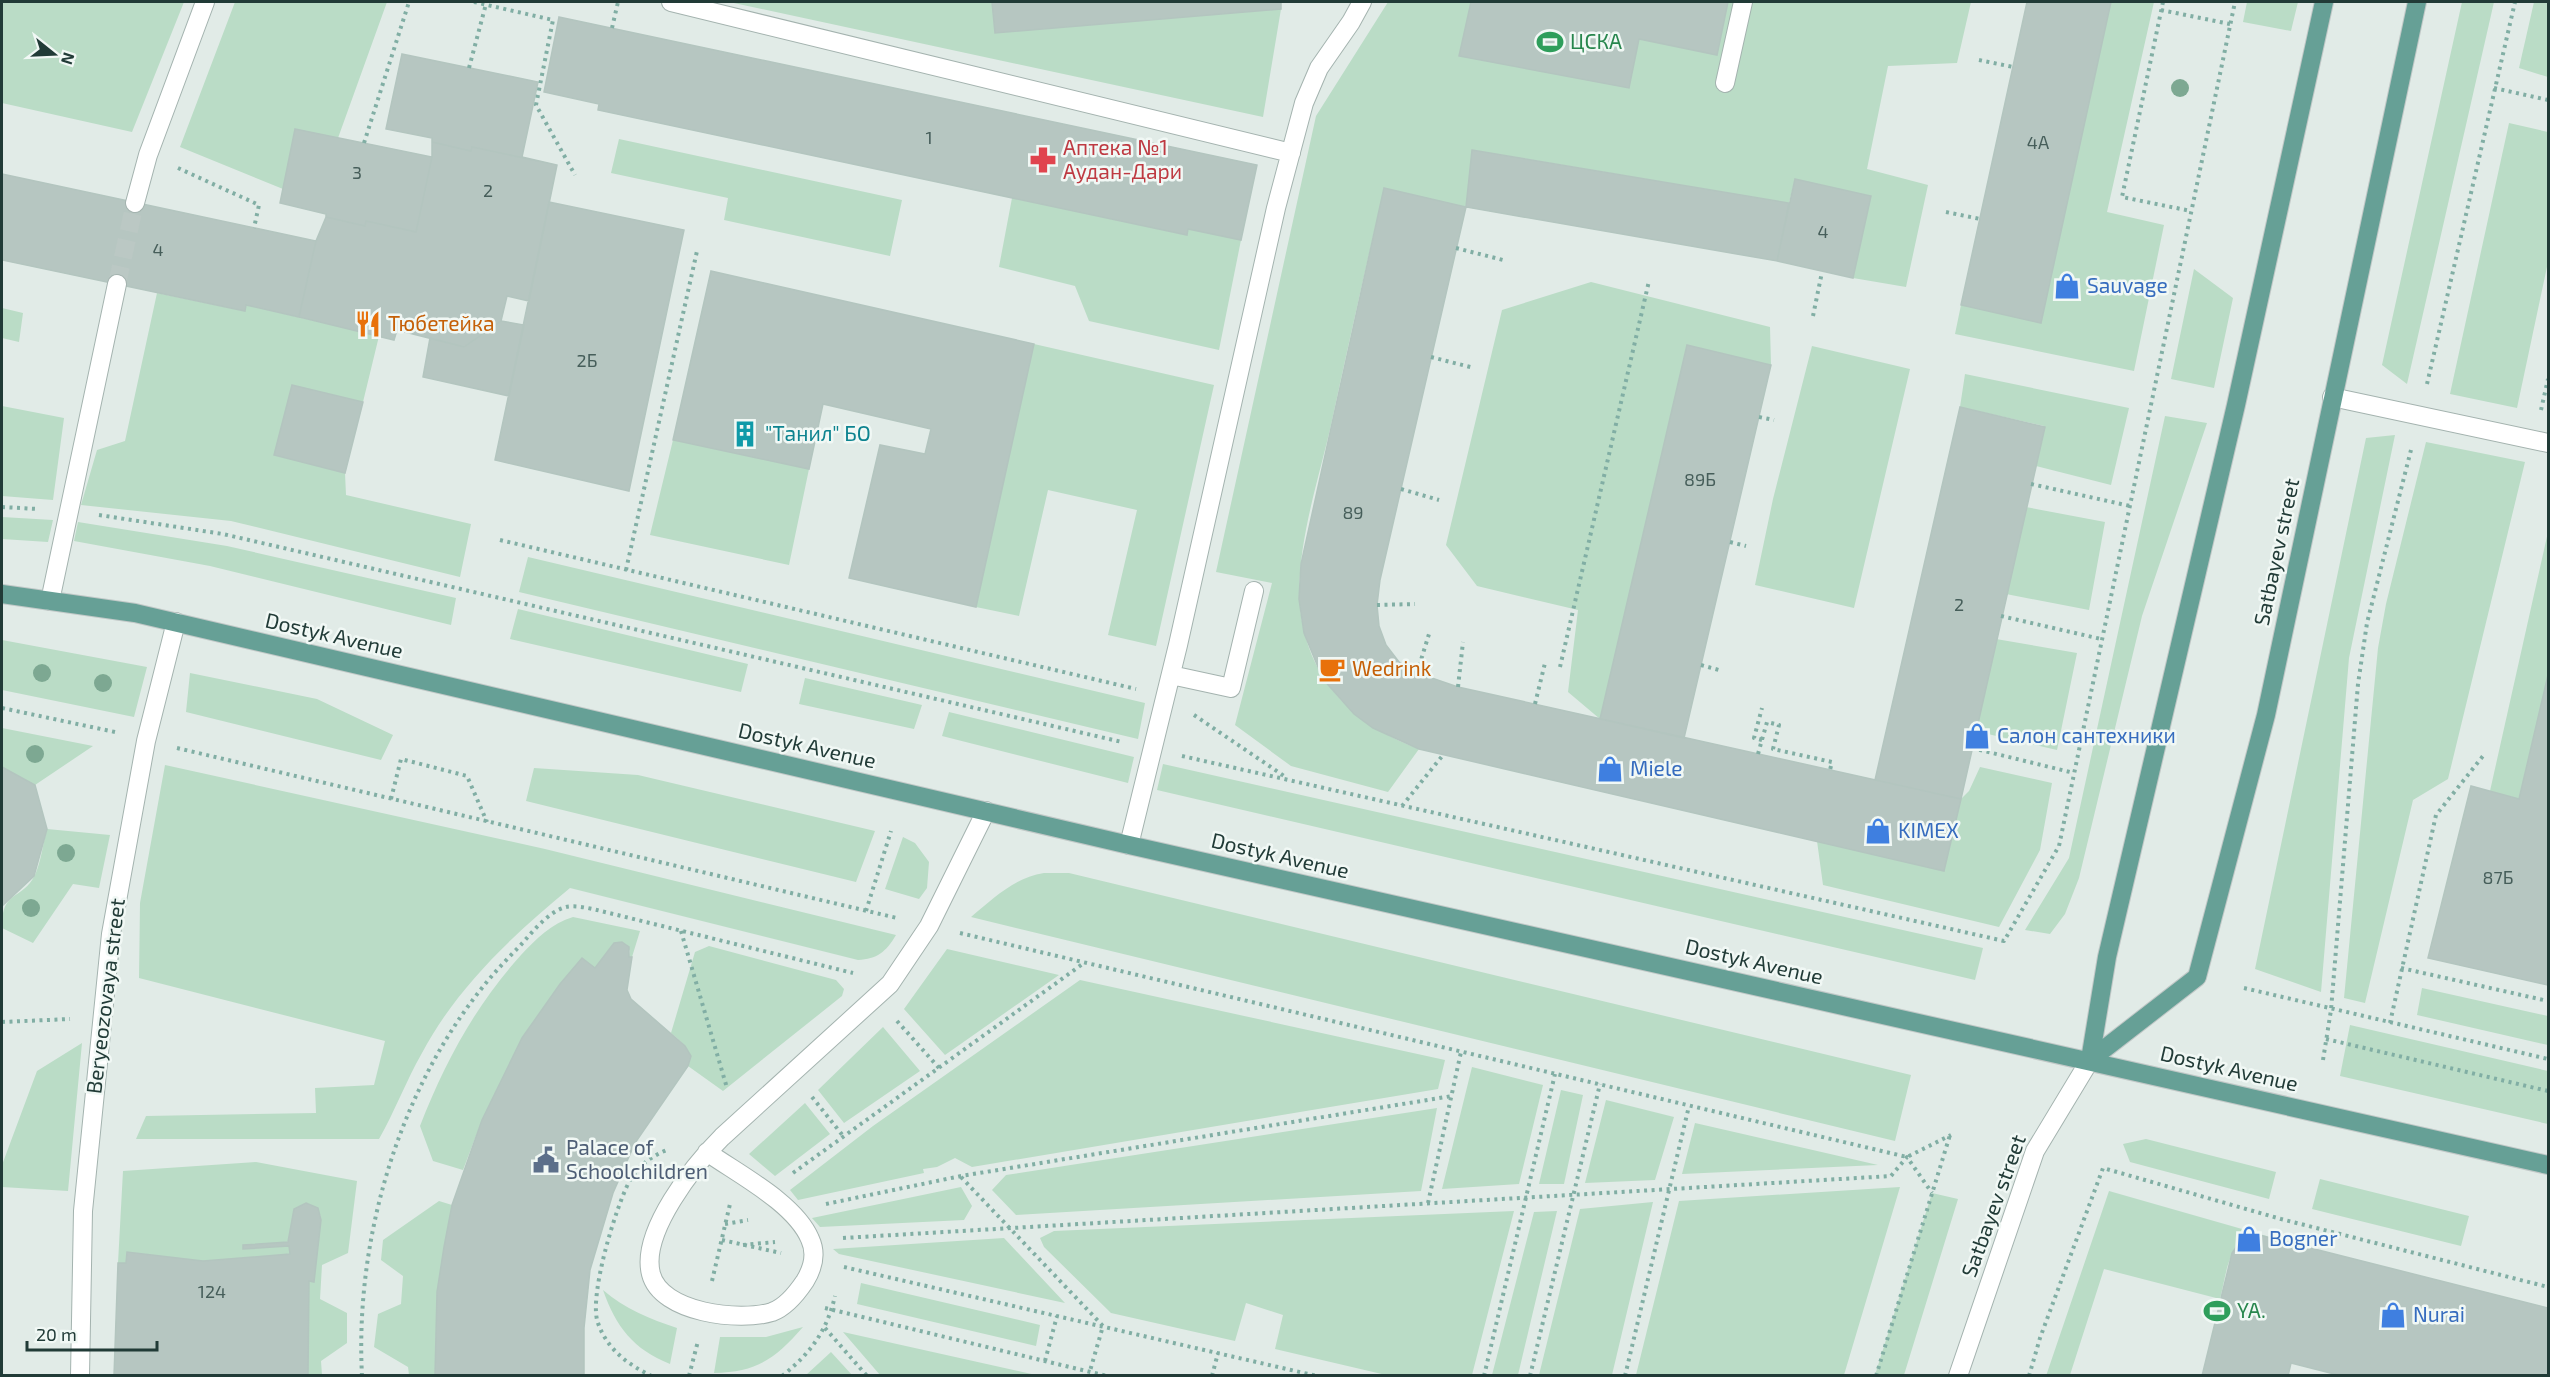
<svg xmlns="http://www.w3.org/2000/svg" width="2550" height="1377" font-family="'Exo 2',sans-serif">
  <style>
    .green { fill: #badcc6 }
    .building { fill: #b6c6c1; stroke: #b3c5bf; stroke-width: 1.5 }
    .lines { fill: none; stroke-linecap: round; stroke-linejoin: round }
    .minor-tunnel { stroke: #bbc8c4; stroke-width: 18; stroke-dasharray: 18 9; stroke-linecap: butt }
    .minor-casing { stroke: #a4b3af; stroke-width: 20 }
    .major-casing { stroke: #c1c8c7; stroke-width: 20 }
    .path { stroke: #81aea4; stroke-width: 4; stroke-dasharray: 3 4.5; stroke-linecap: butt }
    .minor { stroke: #fff; stroke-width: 18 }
    .major { stroke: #66a096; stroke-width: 18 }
    .tree { fill: #7da892 }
    .labels { text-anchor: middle; stroke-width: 5; stroke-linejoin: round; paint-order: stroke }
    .number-label { font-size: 18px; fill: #465e5a }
    .leisure-label { font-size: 21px; fill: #27864d; stroke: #f1f8f5; text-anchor: start }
    .health-label { font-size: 21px; fill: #be3a42; stroke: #f1f8f5; text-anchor: start }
    .shop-label { font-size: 21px; fill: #366cbe; stroke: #f1f8f5; text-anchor: start }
    .food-label { font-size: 21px; fill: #c56008; stroke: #f1f8f5; text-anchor: start }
    .culture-label { font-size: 21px; fill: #0d838f; stroke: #f1f8f5; text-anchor: start }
    .street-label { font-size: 21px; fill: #213b37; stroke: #f1f8f5 }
    .service-label { font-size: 21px; fill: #4e5e75; stroke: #f1f8f5; text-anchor: start }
  </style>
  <rect width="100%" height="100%" fill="#e1ebe7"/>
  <!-- green -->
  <path class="green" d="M2,2h182l-52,130 -130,-29z
    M235,2h152l-49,136 -43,-9 -12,60 -103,-42z
    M729,2h263l3,31 286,-24 -18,108z
    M1388,2h583l-14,61 -69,3 -21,103 61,16 -22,102 -53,-9 18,-82 -76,-17 -6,24 -316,-53 -7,57 -82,-18c-18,78 -36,157 -53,236 -14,63 -44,146 -26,210 15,58 60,94 114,114l-31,43 -97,-26 -56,-41 37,-142 -56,-11 100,-456z
    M2111,2h43l-47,210 57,13 -30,146 -179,-37 6,-29 80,17z
    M2247,2h51l-7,29 -48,-9z
    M2462,2h32l-87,382 -25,-19z
    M2534,2h14v75l-29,-9z
    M2509,123l39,9v130l-31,146 -67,-14z
    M619,139l283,61 -12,56 -166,-36 4,-22 -117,-25z
    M1012,198l174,37 2,-6 53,11 -22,110 -130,-29 -14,-35 -76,-19z
    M2194,269l39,29 -19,90 -43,-9z
    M1591,282l179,45 1,38 -84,-20 -87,374 -32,-27 10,-82 -101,-24 -31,-41 56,-235z
    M157,293l87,18 2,-6 133,31 -16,66 -71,-17 -18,70 71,18 1,22 125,29 -11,53 -229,-56 -150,-16 16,-55 28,-9z
    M2,308l21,5 -4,29 -17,-4z
    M1034,344l180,41 -58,261 -48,-11 29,-125 -89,-20 -29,126 -43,-9z
    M1812,346l98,23 -56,239 -99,-23 18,-86z
    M1965,374l164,34 -18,77 -75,-19 8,-40 -84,-19z
    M2,406l62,12 -11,82 -51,-4z
    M2165,416l42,7 -65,193 -63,262 -14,36 -15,20 -25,-4 44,-72z
    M2395,435l-46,223 -28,334 -66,-23 111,-531z
    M673,440l136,29 -20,96 -139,-30z
    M2426,442l99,20 -77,317 -35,21 -48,203 -21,-5 34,-350 8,-44z
    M2026,507l79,15 -16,88 -83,-16z
    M2,517l51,3 -5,22 -46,-3z
    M78,522l149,24 229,52 -5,27 -241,-59 -136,-25z
    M2548,532v143l-29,124 -29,-8z
    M528,557l617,146 -7,36 -619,-147z
    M518,609l230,55 -7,28 -231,-53z
    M1996,639l81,14 -20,97 -82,-19z
    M2,640l145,27 -13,50 -132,-27z
    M190,673l127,26 76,36 -12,25 -195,-48z
    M805,678l117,27 -8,24 -115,-25z
    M949,712l185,45 -6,26 -186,-47z
    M2,728l91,18 -58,39 -33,-18z
    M1163,764l820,184 -8,32 -818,-190z
    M165,765l380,84 351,86c-10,17 -19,24 -38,25l-288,-72c-57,47 -113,99 -148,165 -16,28 -27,58 -43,86h-243l10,-23 170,-3 -1,-25 59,-3 11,-44 -246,-63 1,-75z
    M1980,767l72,16 -12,67 -41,77 -176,-42 -6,-44 126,30 18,-72 8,-8z
    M534,768l104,7 237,56 -19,51 -330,-81z
    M47,829l63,6 -11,53 -26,-4 -40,59 -31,-15c-1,-39 20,-27 33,-53 6,-13 8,-32 12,-46z
    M903,837l12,6 14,19 -2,26 -8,11 -34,-10z
    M1044,873h25l842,202 -16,66 -924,-224c23,-19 43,-39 73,-44z
    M573,917l67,14 -8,26h-3l1,-6 -4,-7 -12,-1 -19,25 -35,16 -38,54 -40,82 -19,50 -30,-9 -13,-35c25,-64 55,-120 101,-171 15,-16 31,-32 52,-38z
    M709,946l127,34 8,9 -2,7 -119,95 -35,-25c7,-15 -7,-24 -17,-33l24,-81z
    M947,949l112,26 -114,80 -41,-46z
    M1080,980l365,80 -7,29 -466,78 -17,-9 -18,9 -14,2 1,4 -126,27 -8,-10 83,-64z
    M2422,988l126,28v29l-131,-30z
    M2350,1025l198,46v53l-208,-48z
    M883,1027l37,44 -76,52 -26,-33z
    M82,1043l-14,148 -66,-4v-22l35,-94z
    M1472,1067l71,18 -24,99 -77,5z
    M1561,1090l22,5 -19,89h-25z
    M1606,1100l68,17 -19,63 -70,3z
    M805,1103l25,31 -55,42 -26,-22z
    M1437,1108l-16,83 -405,24 -24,-25 14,-15z
    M1695,1123l183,42 -196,9z
    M2146,1139l130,33 -7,27 -139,-37 -7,-18z
    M256,1162l101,19 -9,72 -26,12 -2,34 27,14v30l-26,18 1,14h-14l1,-94 4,1 8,-62c-1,-11 -5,-14 -15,-17l-12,6 -5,31 -3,3 -43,2v4l46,-3 1,8 -87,7 -76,-9 -1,11h-8l5,-92z
    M2320,1179l149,37 -8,30 -149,-37z
    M961,1187l11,19 -8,14 -144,7 -8,-9z
    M1900,1187l-56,188h-208l43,-174z
    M2109,1191l161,46c-42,-6 -42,31 -50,62l-116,-30 -34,106 -24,1z
    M1932,1193l26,6 -54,176h-29z
    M439,1201l13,4 -15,87 -2,83h-26l-1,-8 -34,-20 4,-33 23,-10 2,-28 -22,-16 2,-20z
    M1653,1202l-41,173h-73l41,-166z
    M1514,1211l-42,164h-86l-111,-26 8,-34 -37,-12 -11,38 -124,-28 -67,-66 -4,-9 14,-7z
    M1557,1211l-39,164h-26l42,-163z
    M1004,1238l61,65 -226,-49 -6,-5z
    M861,1283l179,42 -4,21 -179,-42z
    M603,1290c22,19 47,29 74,38l-7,36c-37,-15 -54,-37 -67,-74z
    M803,1327c-28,32 -46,45 -89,46l6,-36h46z
    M843,1332l193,43h-156z
    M831,1352l21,23h-46z"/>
  <!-- building -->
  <path class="building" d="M992,2h289v7l-286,24z
    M1471,2h257l-11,53 -78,-16 -10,49 -170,-32z
    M2027,2h84l-70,321 -80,-18z
    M559,17l698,148 -16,75 -53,-11 -1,6 -589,-125 1,-6 -55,-12z
    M402,54l136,28 -16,75 35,8 -28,136 -22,-5 -6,25 -37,26 -67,-17 -3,10 -95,-23 17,-76 10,-24 39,9 1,-5 50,11 16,-75v-19l-46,-9z
    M295,129l137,28 -16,75 -50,-11 -1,5 -39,-9v-3l-46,-11z
    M432,142l39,9 1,-4 85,18 -28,136 -22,-5 -6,25 -37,26 -67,-17 -3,10 -95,-23 17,-76 10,-24 39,9 1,-5 50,11 16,-75z
    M1472,150l317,53 -12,58 -311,-54z
    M2,174l314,67 -17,76 -53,-12 -1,6 -243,-51z
    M1795,179l76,17 -18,82 -76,-17z
    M1384,188l82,19 -86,373 -3,25 2,21 7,19 13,17 18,11 41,14 503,112 -17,72 -525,-122 -46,-21 -19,-14 -31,-35 -19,-46 -5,-34 2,-35z
    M549,202l135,28 -55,261 -134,-31z
    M711,271l323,73 -58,263 -127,-29 31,-133 45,9 6,-25 -108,-25 -14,65 -136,-29z
    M501,321l23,4 -15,71 -86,-19 7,-39 34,9z
    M1687,345l84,20 -87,373 -84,-19z
    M292,385l71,17 -18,71 -71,-18z
    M1960,407l85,20 -84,372 -86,-19z
    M2548,675v310l-120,-27 43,-172 48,13z
    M2,767l33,18 12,44 -13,47 -32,30z
    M622,942l7,5v10h3l-5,33 4,9 54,47 6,10 -3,10 -53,77 -22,50 -23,77 -6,58v48h-149l2,-84 7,-45 8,-42 30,-85 40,-82 38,-54 22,-26 13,10 19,-25z
    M306,1203l12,5 3,12 -7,62 -5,-1 -1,95h-194l4,-113h8l1,-11 76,9 87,-7 -1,-8 -46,3v-4l45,-3 6,-33z
    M2259,1235l289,73v68h-206l-51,-13 -3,13h-86l30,-123 7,-10z"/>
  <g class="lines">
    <!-- minor-tunnel -->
    <path class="minor-tunnel" d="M117,284l18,-81"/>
    <!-- minor casing -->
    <g class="minor-casing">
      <path id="minor" d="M671,2l620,151
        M1725,83l18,-81
        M135,203l13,-48 57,-153
        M2332,397l216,46
        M50,601l67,-317
        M1171,675l60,13 23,-97
        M1129,845l49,-200 98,-437 28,-105 15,-35 32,-46 11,-20
        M707,1152c31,22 88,51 103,87 7,15 3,29 -5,42 -8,12 -19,26 -33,31 -32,10 -111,1 -121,-38 -11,-42 44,-110 71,-137l168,-153 39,-58 57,-115
        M80,1376l3,-165 28,-277 35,-193 30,-119
        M1958,1376l77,-225 55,-91"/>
    </g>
    <!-- major casing -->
    <g class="major-casing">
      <path id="major" d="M2,594l133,19 994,232 1419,320
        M2090,1060l107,-83 69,-262 151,-713
        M2090,1060l17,-103 129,-552 88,-403"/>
    </g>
    <!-- path -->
    <path class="path" d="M474,2l79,18 -17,85 39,70
      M2163,2l-41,195 69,14
      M2161,10l69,14
      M612,28l6,-26
      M1979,60l34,7
      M469,68l17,-64
      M2494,88l54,12
      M364,143l45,-141
      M178,168l81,37 -5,23
      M1946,212l34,7
      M1456,248l47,12
      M1813,316l9,-44
      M1431,357l43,11
      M2427,384l88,-382
      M2541,410l7,-31
      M1759,417l15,3
      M2031,484l99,22
      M1401,489l38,11
      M2,507l36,2
      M99,515l124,19 899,208
      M500,540l636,149
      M1730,542l16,4
      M626,570l71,-319
      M1377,605l38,-1
      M2001,616l100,23
      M1701,665l18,5
      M1560,667l89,-386
      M1417,673l12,-39
      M1458,687l5,-45
      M1535,704l10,-41
      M2,708l113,24
      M1194,715l93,63
      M1762,740l-8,-2 8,-30
      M177,748l720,170
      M1972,748l102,25
      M1758,754l9,-32 12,3 -6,24 59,13 -2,8
      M1182,756l822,185 55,-95 176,-844
      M391,799l10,-40 66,17 20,46
      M1402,806l41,-51
      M866,911l25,-80
      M681,931l46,157
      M960,933l947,224 44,-22
      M2401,968l147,33
      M2244,988l304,71
      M897,1021l42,47
      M2,1022l68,-3
      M2390,1023l46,-208 47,-59
      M2326,1039l222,52
      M2323,1060l8,-50 27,-326 9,-61 45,-177
      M812,1097l32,40
      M793,1173l291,-210
      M961,1177l142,149 -13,45
      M1428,1203l33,-151
      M826,1204l135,-28 491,-80
      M725,1224l23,-4
      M843,1238l1048,-62 16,-19 25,36
      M722,1240l59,13
      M743,1245l32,-3
      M844,1267l473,109
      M712,1281l18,-77
      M825,1308l282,68
      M825,1328l42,48
      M1045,1361l12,-45
      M362,1376c-8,-150 46,-318 153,-425 14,-14 31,-39 51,-44 9,-2 22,1 31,3l256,63
      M652,1376c-24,-11 -45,-27 -54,-53 -10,-26 18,-116 31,-141 8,-15 22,-26 38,-32
      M689,1376l9,-35
      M782,1376c28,-22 45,-45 53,-80
      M1212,1376l6,-23
      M1484,1376l71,-302
      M1530,1376l70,-292
      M1625,1376l64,-270
      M1876,1376l74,-241
      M2029,1376l11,-38 63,-170 178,51 267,68"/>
    <!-- minor -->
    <use href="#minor" class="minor"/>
    <!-- major -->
    <use href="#major" class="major"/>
  </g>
  <!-- trees -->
  <g class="tree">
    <circle cx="2180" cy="88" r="9"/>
    <circle cx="42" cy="673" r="9"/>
    <circle cx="103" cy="683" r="9"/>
    <circle cx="35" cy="754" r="9"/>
    <circle cx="66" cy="853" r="9"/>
    <circle cx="31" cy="908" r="9"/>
  </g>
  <!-- icons -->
  <defs>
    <g id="stadium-bare" transform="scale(2.07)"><path d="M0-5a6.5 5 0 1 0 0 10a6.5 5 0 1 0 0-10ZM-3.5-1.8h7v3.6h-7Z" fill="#2e9e5b" stroke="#f1f8f5" stroke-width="2.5" paint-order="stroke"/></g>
    <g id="pharmacy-bare" transform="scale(2.07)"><path d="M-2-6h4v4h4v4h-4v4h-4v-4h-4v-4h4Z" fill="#e0444e" stroke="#f1f8f5" stroke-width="2.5" paint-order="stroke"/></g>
    <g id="shop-bare" transform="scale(2.07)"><path d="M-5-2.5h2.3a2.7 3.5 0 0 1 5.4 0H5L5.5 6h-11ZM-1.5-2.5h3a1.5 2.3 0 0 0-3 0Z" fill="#3f7fe0" stroke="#f1f8f5" stroke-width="2.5" paint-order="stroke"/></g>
    <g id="restaurant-bare" transform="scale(2.07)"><path d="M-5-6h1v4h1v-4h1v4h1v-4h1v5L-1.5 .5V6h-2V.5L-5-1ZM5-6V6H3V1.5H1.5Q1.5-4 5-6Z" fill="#e8710a" stroke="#f1f8f5" stroke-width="2.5" paint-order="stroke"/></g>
    <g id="building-bare" transform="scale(2.07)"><path d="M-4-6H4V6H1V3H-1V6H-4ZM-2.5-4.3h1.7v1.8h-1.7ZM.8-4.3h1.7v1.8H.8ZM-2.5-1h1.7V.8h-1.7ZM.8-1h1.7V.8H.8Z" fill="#0f9aa8" stroke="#f1f8f5" stroke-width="2.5" paint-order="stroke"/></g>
    <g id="cafe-bare" transform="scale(2.07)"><path d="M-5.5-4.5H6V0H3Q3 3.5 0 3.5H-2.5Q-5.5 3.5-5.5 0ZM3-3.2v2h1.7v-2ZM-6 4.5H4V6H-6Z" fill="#e8710a" stroke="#f1f8f5" stroke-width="2.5" paint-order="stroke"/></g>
    <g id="civic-bare" transform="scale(2.07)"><path d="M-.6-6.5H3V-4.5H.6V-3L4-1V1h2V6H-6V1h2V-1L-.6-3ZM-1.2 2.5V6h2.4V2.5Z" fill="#5c6f8a" stroke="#f1f8f5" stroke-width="2.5" paint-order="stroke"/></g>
  </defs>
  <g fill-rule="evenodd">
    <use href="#stadium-bare" x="1550" y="42"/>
    <use href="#pharmacy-bare" x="1043" y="160"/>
    <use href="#shop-bare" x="2067" y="286"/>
    <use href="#restaurant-bare" x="368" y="324"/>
    <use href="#building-bare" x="745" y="434"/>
    <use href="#cafe-bare" x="1332" y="669"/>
    <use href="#shop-bare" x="1977" y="736"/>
    <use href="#shop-bare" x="1610" y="769"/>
    <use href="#shop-bare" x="1878" y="831"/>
    <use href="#civic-bare" x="546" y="1160"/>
    <use href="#shop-bare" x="2249" y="1239"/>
    <use href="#stadium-bare" x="2217" y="1311"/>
    <use href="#shop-bare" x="2393" y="1315"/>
  </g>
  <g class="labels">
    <!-- number labels -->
    <g class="number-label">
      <text x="929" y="144">1</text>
      <text x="2038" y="149">4А</text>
      <text x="357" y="179">3</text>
      <text x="488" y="197">2</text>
      <text x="1823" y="238">4</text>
      <text x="158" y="256">4</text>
      <text x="587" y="367">2Б</text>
      <text x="1700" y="486">89Б</text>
      <text x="1353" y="519">89</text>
      <text x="1959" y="611">2</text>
      <text x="2498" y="884">87Б</text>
      <text x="212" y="1298">124</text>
    </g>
    <!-- leisure labels -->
    <g class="leisure-label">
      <text x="1570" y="49">ЦСКА</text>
      <text x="2237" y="1318">YA.</text>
    </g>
    <!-- health labels -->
    <g class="health-label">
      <text x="1063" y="155">Аптека №1<tspan x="1063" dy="24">Аудан-Дари</tspan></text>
    </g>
    <!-- shop labels -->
    <g class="shop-label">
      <text x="2087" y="293">Sauvage</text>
      <text x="1997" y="743">Салон сантехники</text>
      <text x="1630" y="776">Miele</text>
      <text x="1898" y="838">KIMEX</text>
      <text x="2269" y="1246">Bogner</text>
      <text x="2413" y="1322">Nurai</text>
    </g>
    <!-- food labels -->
    <g class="food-label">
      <text x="388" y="331">Тюбетейка</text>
      <text x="1352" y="676">Wedrink</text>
    </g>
    <!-- culture labels -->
    <g class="culture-label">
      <text x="765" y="441">"Танил" БО</text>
    </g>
    <!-- street labels -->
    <g class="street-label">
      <text transform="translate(2277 552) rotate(-78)" y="7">Satbayev street</text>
      <text transform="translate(334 636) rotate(13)" y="7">Dostyk Avenue</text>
      <text transform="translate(807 746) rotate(13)" y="7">Dostyk Avenue</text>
      <text transform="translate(1280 856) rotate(13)" y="7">Dostyk Avenue</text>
      <text transform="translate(1754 962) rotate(13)" y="7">Dostyk Avenue</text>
      <text transform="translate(106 996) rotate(-83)" y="7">Beryeozovaya street</text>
      <text transform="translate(2229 1069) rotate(13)" y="7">Dostyk Avenue</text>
      <text transform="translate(1994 1206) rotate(-70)" y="7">Satbayev street</text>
    </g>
    <!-- service labels -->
    <g class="service-label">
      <text x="566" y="1155">Palace of<tspan x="566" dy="24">Schoolchildren</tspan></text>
    </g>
  </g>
  <!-- border -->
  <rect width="2550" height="1377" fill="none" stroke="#213b37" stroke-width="6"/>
  <!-- north arrow -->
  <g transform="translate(54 54) rotate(108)" stroke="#f1f8f5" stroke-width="4.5" paint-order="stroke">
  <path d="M0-4.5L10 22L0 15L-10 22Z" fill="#213b37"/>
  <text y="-9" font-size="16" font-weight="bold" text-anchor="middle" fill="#213b37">N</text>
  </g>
  <!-- scale -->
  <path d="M27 1341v9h130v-9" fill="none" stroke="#213b37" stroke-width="3"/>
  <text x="36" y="1341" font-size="18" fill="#213b37" stroke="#f1f8f5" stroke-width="4.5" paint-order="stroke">20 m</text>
</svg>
